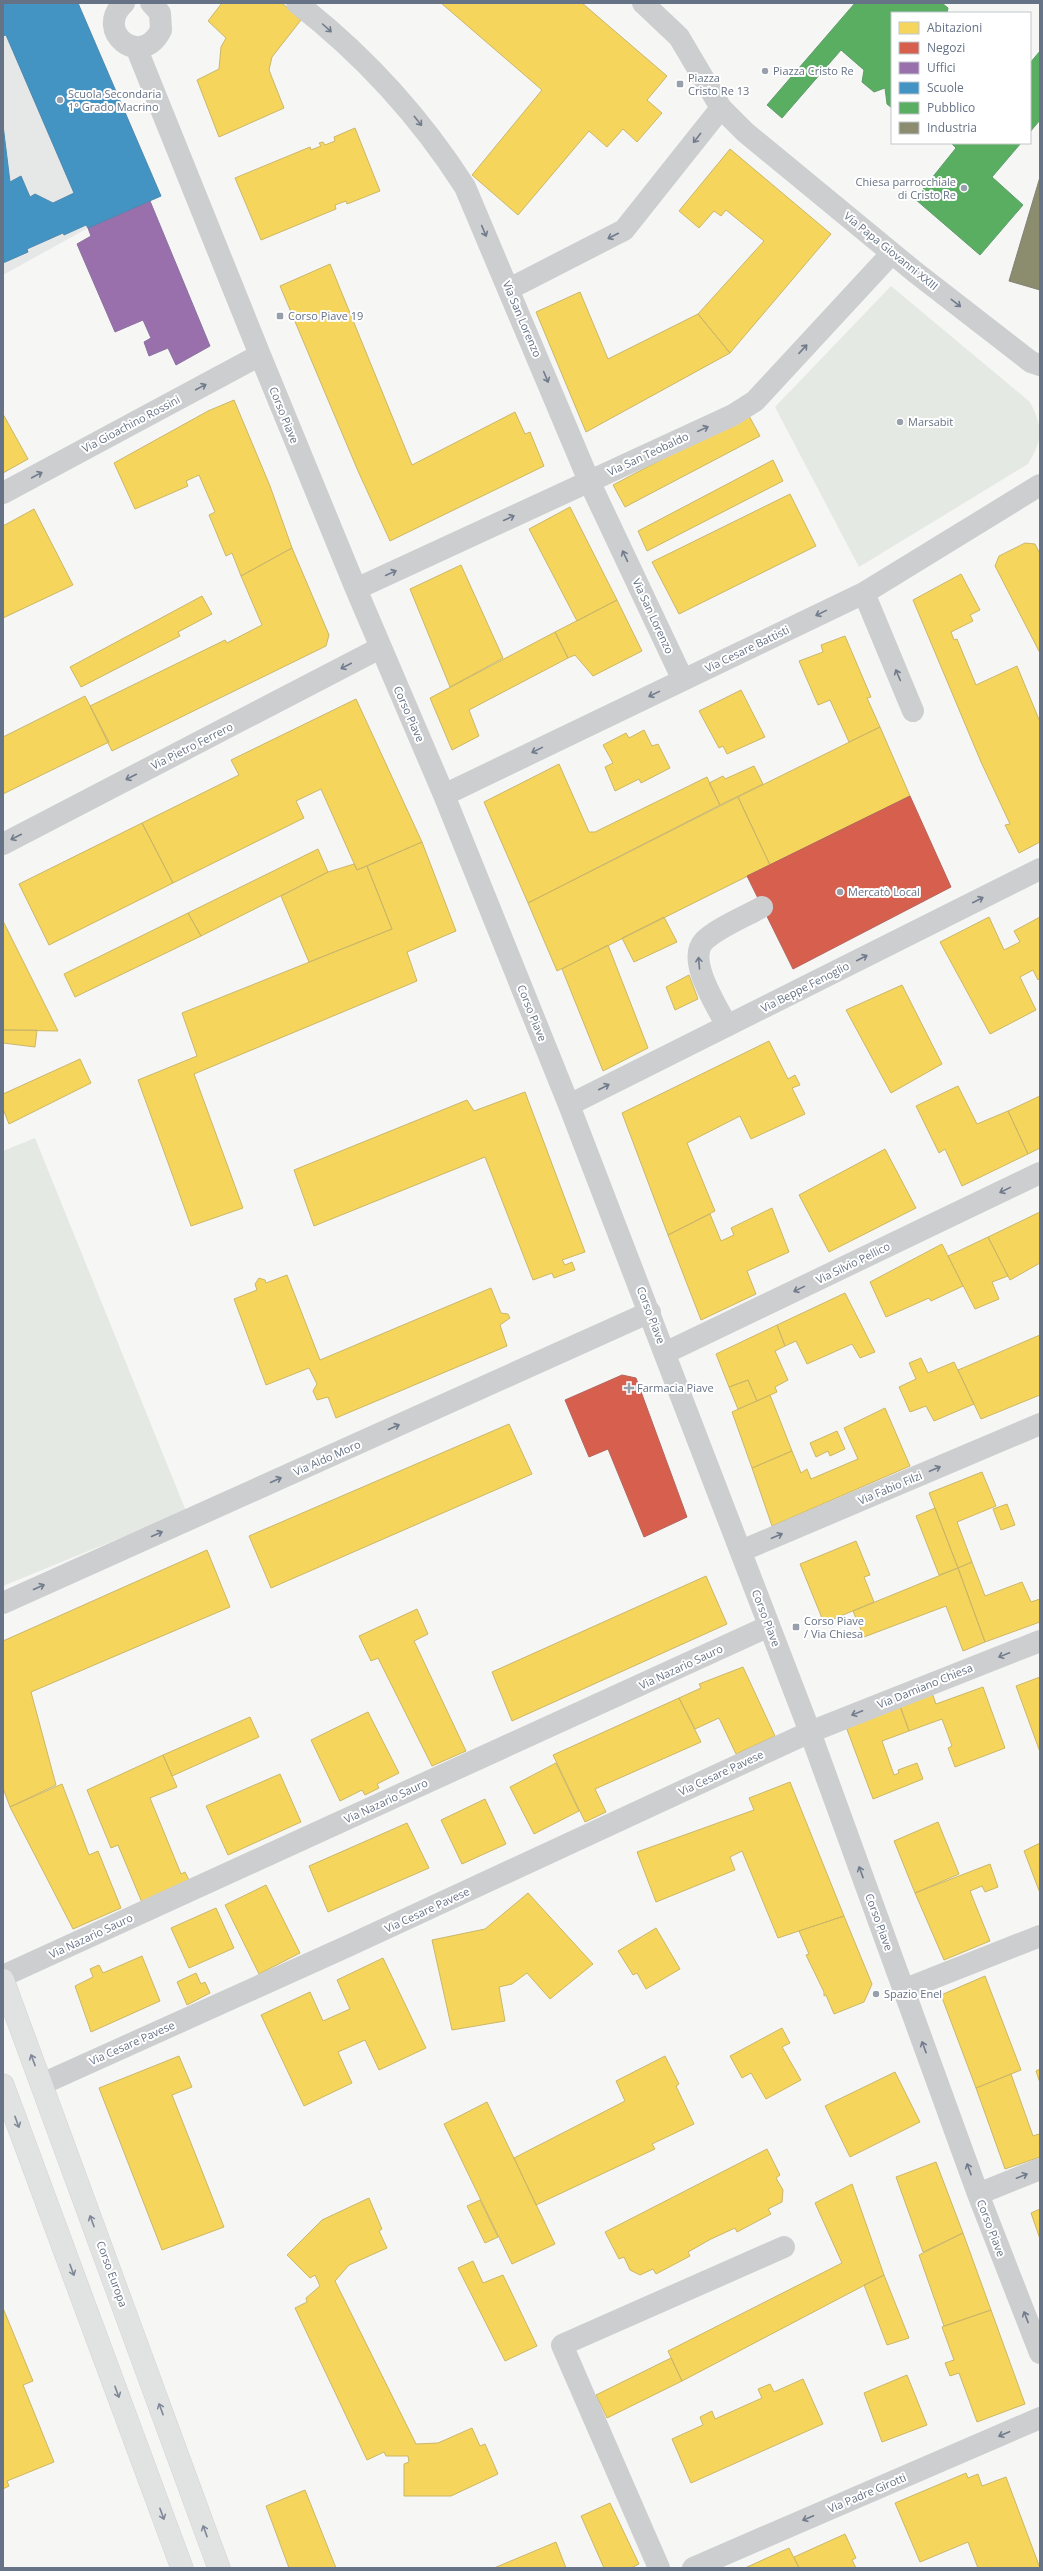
<svg xmlns="http://www.w3.org/2000/svg" width="1043" height="2571" font-family="'Open Sans',sans-serif">
  <style>
    .built { fill: #e6e7e7 }
    .green { fill: #e5e9e3 }
    .homes { fill: #f6d55c; stroke: #cbb768 }
    .shops { fill: #d6604d; stroke: #b4655e }
    .offices { fill: #9970ab; stroke: #8a71a0 }
    .schools { fill: #4393c3; stroke: #4e89b0 }
    .public { fill: #5aae61; stroke: #5e9c6c }
    .industry { fill: #8c8c6e; stroke: #818475 }
    .lines { fill: none; stroke-linecap: round; stroke-linejoin: round }
    .major-casing { stroke: #d3d4d4; stroke-width: 23 }
    .minor { stroke: #cdced0; stroke-width: 22 }
    .major { stroke: #e1e2e2; stroke-width: 22 }
    .oneway { stroke: #707b8c }
    .oneway2 { stroke: #7f8898 }
    .poi-dot { fill: #98a0ac; stroke: #fff; stroke-width: 1.5 }
    .labels { text-anchor: middle; stroke-width: 4; stroke-linejoin: round; paint-order: stroke }
    .poi-label { font-size: 11px; fill: #667285; stroke: #fff; text-anchor: start }
    .street-label { font-size: 11px; fill: #667285; stroke: #fff }
  </style>
  <rect width="100%" height="100%" fill="#f6f6f5"/>
  <!-- built -->
  <path class="built" d="M3,3h70l88,193 -73,32 -85,47z"/>
  <!-- green -->
  <path class="green" d="M891,286l139,116c13,25 13,38 -2,62l-169,103 -84,-160z
    M35,1138l151,373 -183,75v-435z"/>
  <!-- homes -->
  <path class="homes" d="M222,3h60l19,17 -29,37 -3,13 15,38 -65,29 -22,-57 22,-11 2,-22 5,-9 -18,-17z
    M441,3h141l85,73 -20,24 15,13 -25,29 -14,-13 -16,18 -18,-16 -71,84 -46,-40 70,-85z
    M355,128l25,63 -33,13 -1,-3 -11,4 1,4 -75,31 -26,-62 75,-31 1,3 10,-4 -2,-3 4,-1 2,3 10,-4 -1,-4z
    M730,149l101,85 -101,119 -32,-39 66,-73 -38,-31 -5,6 -7,-5 -15,17 -20,-17z
    M330,264l82,201 103,-53 10,22 5,-2 14,34 -154,75 -32,-70 -78,-185z
    M580,292l28,67 90,-45 32,39 -144,79 -50,-120z
    M234,400l36,86 22,62 -51,28 -9,-23 -6,3 -17,-41 6,-3 -16,-37 -13,6 2,5 -53,23 -21,-46 94,-52z
    M3,414l25,45 -25,14z
    M748,414l12,22 -135,71 -12,-22z
    M773,460l10,21 -136,70 -9,-20z
    M790,494l26,52 -137,68 -27,-52z
    M570,507l47,93 -40,21 -48,-92z
    M34,509l39,76 -70,33v-92z
    M1025,543l10,1 5,10v99l-45,-87 4,-10z
    M292,548l37,87 -3,11 -214,105 -22,-45 135,-66 2,3 35,-18 -21,-49z
    M461,565l42,93 -53,29 -40,-98z
    M961,574l19,36 -10,5 3,6 -22,11 3,8 3,-1 19,46 41,-19 23,56v120l-21,11 -14,-28 5,-1 -29,-62 -68,-162z
    M202,596l10,18 -34,18 2,4 -99,51 -11,-20z
    M617,600l25,51 -49,25 -18,-21 -7,3 -13,-26z
    M555,632l13,26 -99,52 10,26 -27,14 -22,-52z
    M845,636l26,61 -4,1 13,29 -31,15 -19,-42 -12,5 -19,-44 24,-9 -2,-7z
    M741,690l24,47 -38,17 -4,-8 -4,2 -20,-37z
    M85,696l24,46 -106,52v-57z
    M356,699l66,143 -65,28 -36,-81 -25,12 8,17 -131,65 -31,-60 97,-48 -8,-15z
    M880,727l30,69 -140,69 -32,-68z
    M644,730l8,16 6,-2 12,24 -29,15 -2,-4 -24,12 -10,-24 8,-4 -10,-18 23,-12 3,5z
    M559,764l30,68h6l112,-55 13,28 -192,98 -44,-101z
    M754,766l9,18 -43,21 -11,-22 14,-7 2,3z
    M738,797l32,68 -213,106 -29,-68z
    M142,823l31,60 -124,62 -30,-61z
    M422,842l34,89 -49,21 10,29 -223,93 49,134 -52,18 -53,-146 59,-24 -15,-43 210,-84 -25,-63z
    M318,849l10,23 -127,64 -13,-23z
    M354,864l3,6 10,-4 25,63 -83,33 -28,-66 47,-24z
    M188,913l13,23 -126,61 -11,-23z
    M664,917l13,25 -43,20 -12,-24z
    M989,917l15,33 16,-8 -6,-11 26,-14v61l-2,2 -5,-10 -13,7 16,33 -46,24 -50,-92z
    M3,921l55,110 -55,-1z
    M608,945l40,103 -45,23 -41,-102z
    M689,975l9,24 -23,11 -9,-23z
    M902,985l40,79 -51,29 -45,-83z
    M3,1030h34l-2,17 -32,-4z
    M769,1041l19,38 7,-4 5,10 -8,3 13,26 -54,25 -11,-23 -53,27 28,68 -47,24 -46,-122z
    M80,1059l11,24 -82,41 -6,-15v-15z
    M958,1086l19,38 31,-13 20,43 -66,32 -17,-37 -6,4 -23,-47z
    M525,1092l60,160 -23,8 3,5 7,-3 3,8 -21,8 -2,-5 -19,7 -48,-123 -171,69 -20,-56 173,-70 7,11z
    M1040,1096v52l-12,6 -20,-43z
    M885,1149l31,59 -87,44 -30,-57z
    M772,1208l17,44 -42,19 9,23 -55,26 -33,-85 42,-21 11,27 13,-6 -3,-7z
    M1040,1212v51l-30,17 -22,-43z
    M988,1237l20,39 -16,6 7,17 -24,10 -27,-53z
    M942,1244l21,42 -32,15 -2,-3 -43,19 -16,-35z
    M287,1275l33,85 171,-72 10,25 7,1 2,4 -10,7 7,21 -171,72 -8,-21 -11,3 -4,-9 4,-7 -8,-16 -43,17 -32,-86 23,-9 -2,-6 4,-6 6,2 1,3z
    M845,1293l30,59 -15,6 -8,-14 -45,20 -11,-23 -11,5 -8,-21z
    M777,1325l8,21 -10,5 13,29 -13,7 2,5 -20,9 -9,-21 -19,7 -13,-33z
    M1040,1335v60l-59,24 -23,-49z
    M921,1358l7,15 26,-11 20,42 -40,17 -8,-15 -16,6 -11,-25 17,-8 -7,-16z
    M748,1380l9,21 -19,8 -9,-22z
    M770,1395l22,56 -40,17 -20,-56z
    M885,1408l25,58 -138,60 -20,-58 40,-17 9,22 6,-4 4,10 47,-20 -14,-31z
    M509,1424l23,50 -261,114 -22,-52z
    M837,1431l8,18 -15,7 -2,-5 -12,6 -6,-14z
    M982,1472l14,34 -39,16 15,40 -14,6 -29,-75z
    M1007,1504l8,21 -14,5 -8,-21z
    M935,1508l23,60 -19,7 -23,-59z
    M856,1541l14,34 -6,2 10,25 -50,21 -24,-59z
    M207,1550l23,57 -199,85 25,93 -46,22 -7,-19v-147z
    M972,1562l13,34 37,-14 9,20 9,-3v23l-55,20 -27,-74z
    M958,1568l27,74 -22,9 -17,-45 -82,31 -11,-26z
    M706,1576l21,48 -215,97 -20,-49z
    M417,1609l11,25 -14,7 52,110 -34,15 -54,-108 -7,3 -12,-25z
    M743,1667l32,69 -39,18 -17,-36 -24,11 -16,-31 22,-10 -2,-4z
    M1040,1677v75l-24,-66z
    M983,1687l22,61 -50,19 -7,-19 4,-2 -10,-27 -33,12 -10,-28 32,-13 5,14z
    M679,1698l22,44 -106,47 11,23 -21,10 -32,-67z
    M899,1703l10,28 -27,10 12,34 5,-2 -1,-3 19,-7 6,16 -50,20 -28,-75z
    M368,1712l31,61 -22,11 2,4 -14,7 -3,-5 -22,11 -29,-61z
    M250,1717l9,20 -87,39 -9,-21z
    M163,1755l14,32 -27,11 31,76 4,-2 6,12 -48,21 -25,-60 -7,3 -24,-58z
    M556,1763l23,48 -45,23 -24,-47z
    M280,1774l21,48 -73,33 -22,-49z
    M790,1782l54,134 -66,22 -36,-87 -12,6 5,13 -79,32 -19,-50 117,-42 -5,-12z
    M62,1784l27,71 9,-4 23,57 -48,21 -63,-122z
    M485,1799l21,45 -44,20 -21,-44z
    M938,1822l21,52 -44,19 -21,-52z
    M407,1823l22,45 -101,44 -19,-46z
    M1040,1843v50l-16,-42z
    M990,1864l8,23 -13,5 -3,-6 -12,5 20,50 -46,19 -29,-67z
    M266,1885l34,68 -41,21 -34,-69z
    M528,1893l65,71 -43,35 -23,-26 -15,11 -13,3 6,34 -53,9 -20,-90 53,-11z
    M216,1908l18,40 -45,20 -18,-40z
    M844,1916l28,68 -8,18 -30,12 -8,-19 -2,1v-4l-18,-37 3,-1 -10,-23z
    M656,1928l24,41 -34,20 -9,-16 -4,2 -15,-24z
    M142,1956l18,45 -69,31 -16,-46 18,-9 -3,-8 9,-4 4,8z
    M383,1958l43,90 -47,22 -14,-30 -27,12 14,31 -48,23 -43,-91 49,-23 13,29 27,-12 -13,-29z
    M196,1973l5,11 4,-2 5,11 -23,12 -10,-23z
    M985,1976l36,94 -45,18 -35,-93z
    M782,2028l8,15 -8,4 19,33 -35,19 -15,-26 -9,5 -12,-22z
    M179,2056l13,31 -20,8 52,132 -62,23 -63,-162z
    M665,2056l14,28 -3,2 18,38 -42,20 3,5 -119,56 -22,-47 111,-57 -9,-20z
    M1040,2069v14l-4,-12z
    M895,2072l25,50 -70,35 -25,-51z
    M1011,2074l22,62 6,-2 1,3v20l-35,12 -29,-81z
    M487,2102l68,142 -43,20 -68,-140z
    M767,2149l13,26 -4,3 7,12 -1,12 -14,7 3,5 -34,18 -2,-4 -24,11 -23,13 2,4 -34,18 -3,-5 -13,6 -10,-5 -6,-13 -5,2 -14,-27z
    M936,2162l27,71 -40,19 -27,-75z
    M852,2184l32,91 -202,106 -14,-30 174,-88 -27,-60z
    M369,2198l13,31 -3,2 8,17 -38,17 -14,16 81,163 22,-1 34,-15 8,18 5,-2 13,30 -47,22h-47v-32l5,-2 -1,-6h-22l-2,-4 -17,8 -72,-152 12,-6 -1,-4 14,-12 -5,-11 -5,3 -23,-23 35,-35z
    M480,2200l18,37 -13,6 -18,-37z
    M1040,2209v30l-9,-26z
    M963,2233l28,77 -47,16 -25,-71z
    M473,2261l10,22 20,-8 34,71 -32,15 -47,-93z
    M884,2275l25,63 -22,7 -23,-60z
    M3,2308l30,73 -10,4 31,77 -47,19 2,5 -6,3z
    M991,2310l34,94 -48,18 -18,-49 -9,3 -5,-13 9,-3 -12,-33z
    M671,2358l11,23 -75,37 -11,-23z
    M907,2375l20,50 -45,17 -18,-49z
    M803,2379l20,45 -132,59 -19,-44 31,-14 -3,-8 12,-6 3,8 47,-21 -4,-9 12,-5 4,8z
    M966,2473l2,5 10,-4 4,12 24,-9 34,91h-62l-10,-26 -48,20 -25,-59z
    M305,2490l31,78h-47l-23,-62z
    M610,2503l29,61 -8,4h-27l-23,-52z
    M845,2534l11,24 -4,2 4,8h-57l-5,-11z
    M556,2542l10,26h-72z
    M789,2548l10,20h-54z"/>
  <!-- shops -->
  <path class="shops" d="M910,796l41,91 -158,82 -46,-93z
    M622,1375l14,3 51,139 -43,20 -36,-88 -19,8 -24,-57z"/>
  <!-- offices -->
  <path class="offices" d="M150,201l60,145 -34,19 -8,-17 -19,8 -5,-14 7,-4 -8,-18 -28,12 -38,-88 14,-8 -3,-8z"/>
  <!-- schools -->
  <path class="schools" d="M3,3h75l83,193 -73,32 -2,-3 -22,10 -1,-2 -36,16 1,3 -25,11v-138l7,57 11,-6 9,21 5,-3 18,9 21,-10 -68,-158 -3,1z"/>
  <!-- public -->
  <path class="public" d="M855,3h87l6,5 -1,5h-55v95l-5,-4 -2,-16 -11,4 -12,-10 2,-12 -23,-20 -59,68 -15,-13z
    M1040,51v69l-10,12v-69z
    M951,143h70l-29,34 31,28 -43,50 -65,-56 41,-51z"/>
  <!-- industry -->
  <path class="industry" d="M1040,177v113l-31,-9z"/>
  <g class="lines">
    <!-- major casing -->
    <g class="major-casing">
      <path id="major" d="M3,1980l216,588
        M3,2085l179,483"/>
    </g>
    <!-- minor -->
    <path class="minor" d="M124,3c-31,28 17,67 37,27l-1,-17 -9,-10
      M297,3c68,53 122,112 168,184l124,294 94,199
      M643,3l36,34 42,71 24,24 170,140 116,90 9,3
      M136,47l124,308 96,234 88,206 125,310 241,627 168,462 62,159
      M509,289l115,-59 97,-122
      M3,493l257,-138
      M356,589l377,-174 22,-14 137,-148
      M864,593l49,118
      M444,795l420,-202 176,-108
      M3,844l377,-196
      M727,1026c-10,-20 -41,-66 -23,-85 13,-13 42,-25 58,-34
      M569,1105l471,-236
      M665,1353l375,-180
      M741,1551l299,-127
      M3,1603l647,-291
      M3,1976l766,-350
      M903,1990l137,-54
      M42,2084l306,-138 462,-214 230,-91
      M978,2194l62,-25
      M659,2568l-97,-223 222,-98
      M693,2568l347,-150"/>
    <!-- major -->
    <use href="#major" class="major"/>
  </g>
  <!-- one-way arrows -->
  <defs><path id="oneway-shaft" d="M-6 0H5M1.5-3L5.5 0L1.5 3" fill="none" stroke-width="1.6" stroke-linecap="round" stroke-linejoin="round"/></defs>
  <g class="oneway">
    <use href="#oneway-shaft" transform="translate(327 28) rotate(42)"/>
    <use href="#oneway-shaft" transform="translate(418 121) rotate(51)"/>
    <use href="#oneway-shaft" transform="translate(697 138) rotate(128)"/>
    <use href="#oneway-shaft" transform="translate(484 231) rotate(67)"/>
    <use href="#oneway-shaft" transform="translate(613 236) rotate(153)"/>
    <use href="#oneway-shaft" transform="translate(956 303) rotate(38)"/>
    <use href="#oneway-shaft" transform="translate(803 349) rotate(-47)"/>
    <use href="#oneway-shaft" transform="translate(546 377) rotate(67)"/>
    <use href="#oneway-shaft" transform="translate(201 387) rotate(-28)"/>
    <use href="#oneway-shaft" transform="translate(703 429) rotate(-25)"/>
    <use href="#oneway-shaft" transform="translate(37 475) rotate(-28)"/>
    <use href="#oneway-shaft" transform="translate(509 518) rotate(-25)"/>
    <use href="#oneway-shaft" transform="translate(625 556) rotate(-115)"/>
    <use href="#oneway-shaft" transform="translate(391 573) rotate(-25)"/>
    <use href="#oneway-shaft" transform="translate(821 613) rotate(154)"/>
    <use href="#oneway-shaft" transform="translate(346 666) rotate(153)"/>
    <use href="#oneway-shaft" transform="translate(898 675) rotate(-113)"/>
    <use href="#oneway-shaft" transform="translate(654 694) rotate(154)"/>
    <use href="#oneway-shaft" transform="translate(537 750) rotate(154)"/>
    <use href="#oneway-shaft" transform="translate(131 777) rotate(153)"/>
    <use href="#oneway-shaft" transform="translate(16 837) rotate(153)"/>
    <use href="#oneway-shaft" transform="translate(978 900) rotate(-27)"/>
    <use href="#oneway-shaft" transform="translate(862 958) rotate(-27)"/>
    <use href="#oneway-shaft" transform="translate(699 963) rotate(-95)"/>
    <use href="#oneway-shaft" transform="translate(604 1087) rotate(-27)"/>
    <use href="#oneway-shaft" transform="translate(1005 1190) rotate(154)"/>
    <use href="#oneway-shaft" transform="translate(799 1289) rotate(154)"/>
    <use href="#oneway-shaft" transform="translate(394 1427) rotate(-24)"/>
    <use href="#oneway-shaft" transform="translate(935 1469) rotate(-23)"/>
    <use href="#oneway-shaft" transform="translate(276 1480) rotate(-24)"/>
    <use href="#oneway-shaft" transform="translate(157 1534) rotate(-24)"/>
    <use href="#oneway-shaft" transform="translate(777 1536) rotate(-23)"/>
    <use href="#oneway-shaft" transform="translate(39 1587) rotate(-24)"/>
    <use href="#oneway-shaft" transform="translate(1004 1655) rotate(158)"/>
    <use href="#oneway-shaft" transform="translate(857 1713) rotate(158)"/>
    <use href="#oneway-shaft" transform="translate(861 1872) rotate(-110)"/>
    <use href="#oneway-shaft" transform="translate(924 2047) rotate(-110)"/>
    <use href="#oneway-shaft" transform="translate(969 2169) rotate(-110)"/>
    <use href="#oneway-shaft" transform="translate(1022 2176) rotate(-22)"/>
    <use href="#oneway-shaft" transform="translate(1026 2317) rotate(-111)"/>
    <use href="#oneway-shaft" transform="translate(1004 2434) rotate(157)"/>
    <use href="#oneway-shaft" transform="translate(808 2518) rotate(157)"/>
  </g>
  <g class="oneway2">
    <use href="#oneway-shaft" transform="translate(33 2060) rotate(-111)"/>
    <use href="#oneway-shaft" transform="translate(17 2122) rotate(70)"/>
    <use href="#oneway-shaft" transform="translate(92 2221) rotate(-110)"/>
    <use href="#oneway-shaft" transform="translate(72 2270) rotate(70)"/>
    <use href="#oneway-shaft" transform="translate(117 2392) rotate(70)"/>
    <use href="#oneway-shaft" transform="translate(161 2409) rotate(-110)"/>
    <use href="#oneway-shaft" transform="translate(162 2514) rotate(70)"/>
    <use href="#oneway-shaft" transform="translate(205 2531) rotate(-110)"/>
  </g>
  <!-- markers -->
  <g class="poi-dot">
    <circle cx="765" cy="71" r="4"/>
    <rect x="676" y="80" width="8" height="8" rx="2"/>
    <circle cx="60" cy="100" r="4"/>
    <circle cx="964" cy="188" r="4"/>
    <rect x="276" y="312" width="8" height="8" rx="2"/>
    <circle cx="900" cy="422" r="4"/>
    <circle cx="840" cy="892" r="4"/>
    <path d="M627 1382h4v4h4v4h-4v4h-4v-4h-4v-4h4z"/>
    <rect x="792" y="1623" width="8" height="8" rx="2"/>
    <circle cx="876" cy="1994" r="4"/>
  </g>
  <g class="labels">
    <!-- poi labels -->
    <g class="poi-label">
      <text x="773" y="75">Piazza Cristo Re</text>
      <text x="688" y="82">Piazza<tspan x="688" dy="13">Cristo Re 13</tspan></text>
      <text x="68" y="98">Scuola Secondaria<tspan x="68" dy="13">1° Grado Macrino</tspan></text>
      <text x="956" y="186" text-anchor="end">Chiesa parrocchiale<tspan x="956" dy="13">di Cristo Re</tspan></text>
      <text x="288" y="320">Corso Piave 19</text>
      <text x="908" y="426">Marsabit</text>
      <text x="848" y="896">Mercatò Local</text>
      <text x="637" y="1392">Farmacia Piave</text>
      <text x="804" y="1625">Corso Piave<tspan x="804" dy="13">/ Via Chiesa</tspan></text>
      <text x="884" y="1998">Spazio Enel</text>
    </g>
    <!-- street labels -->
    <g class="street-label">
      <text transform="translate(891 251) rotate(39)" y="4">Via Papa Giovanni XXIII</text>
      <text transform="translate(522 319) rotate(67)" y="4">Via San Lorenzo</text>
      <text transform="translate(284 415) rotate(68)" y="4">Corso Piave</text>
      <text transform="translate(131 424) rotate(-28)" y="4">Via Gioachino Rossini</text>
      <text transform="translate(648 454) rotate(-25)" y="4">Via San Teobaldo</text>
      <text transform="translate(653 616) rotate(65)" y="4">Via San Lorenzo</text>
      <text transform="translate(747 649) rotate(-26)" y="4">Via Cesare Battisti</text>
      <text transform="translate(409 714) rotate(66)" y="4">Corso Piave</text>
      <text transform="translate(192 746) rotate(-27)" y="4">Via Pietro Ferrero</text>
      <text transform="translate(805 987) rotate(-27)" y="4">Via Beppe Fenoglio</text>
      <text transform="translate(532 1013) rotate(68)" y="4">Corso Piave</text>
      <text transform="translate(853 1263) rotate(-26)" y="4">Via Silvio Pellico</text>
      <text transform="translate(651 1315) rotate(69)" y="4">Corso Piave</text>
      <text transform="translate(327 1458) rotate(-24)" y="4">Via Aldo Moro</text>
      <text transform="translate(890 1488) rotate(-23)" y="4">Via Fabio Filzi</text>
      <text transform="translate(766 1618) rotate(69)" y="4">Corso Piave</text>
      <text transform="translate(681 1667) rotate(-25)" y="4">Via Nazario Sauro</text>
      <text transform="translate(925 1686) rotate(-22)" y="4">Via Damiano Chiesa</text>
      <text transform="translate(721 1773) rotate(-25)" y="4">Via Cesare Pavese</text>
      <text transform="translate(386 1801) rotate(-25)" y="4">Via Nazario Sauro</text>
      <text transform="translate(427 1910) rotate(-25)" y="4">Via Cesare Pavese</text>
      <text transform="translate(879 1922) rotate(70)" y="4">Corso Piave</text>
      <text transform="translate(91 1936) rotate(-25)" y="4">Via Nazario Sauro</text>
      <text transform="translate(132 2043) rotate(-24)" y="4">Via Cesare Pavese</text>
      <text transform="translate(991 2228) rotate(69)" y="4">Corso Piave</text>
      <text transform="translate(112 2274) rotate(70)" y="4">Corso Europa</text>
      <text transform="translate(867 2493) rotate(-23)" y="4">Via Padre Girotti</text>
    </g>
  </g>
  <!-- border -->
  <rect width="1043" height="2571" fill="none" stroke="#667285" stroke-width="8"/>
  <!-- legend -->
  <rect x="891" y="12" width="140" height="132" fill="#ffffff" stroke="#c2c7ce"/>
  <rect x="899" y="22" width="20" height="12" fill="#f6d55c" stroke="#c2c7ce"/>
  <text x="927" y="32" font-size="12" fill="#667285">Abitazioni</text>
  <rect x="899" y="42" width="20" height="12" fill="#d6604d" stroke="#c2c7ce"/>
  <text x="927" y="52" font-size="12" fill="#667285">Negozi</text>
  <rect x="899" y="62" width="20" height="12" fill="#9970ab" stroke="#c2c7ce"/>
  <text x="927" y="72" font-size="12" fill="#667285">Uffici</text>
  <rect x="899" y="82" width="20" height="12" fill="#4393c3" stroke="#c2c7ce"/>
  <text x="927" y="92" font-size="12" fill="#667285">Scuole</text>
  <rect x="899" y="102" width="20" height="12" fill="#5aae61" stroke="#c2c7ce"/>
  <text x="927" y="112" font-size="12" fill="#667285">Pubblico</text>
  <rect x="899" y="122" width="20" height="12" fill="#8c8c6e" stroke="#c2c7ce"/>
  <text x="927" y="132" font-size="12" fill="#667285">Industria</text>
</svg>
